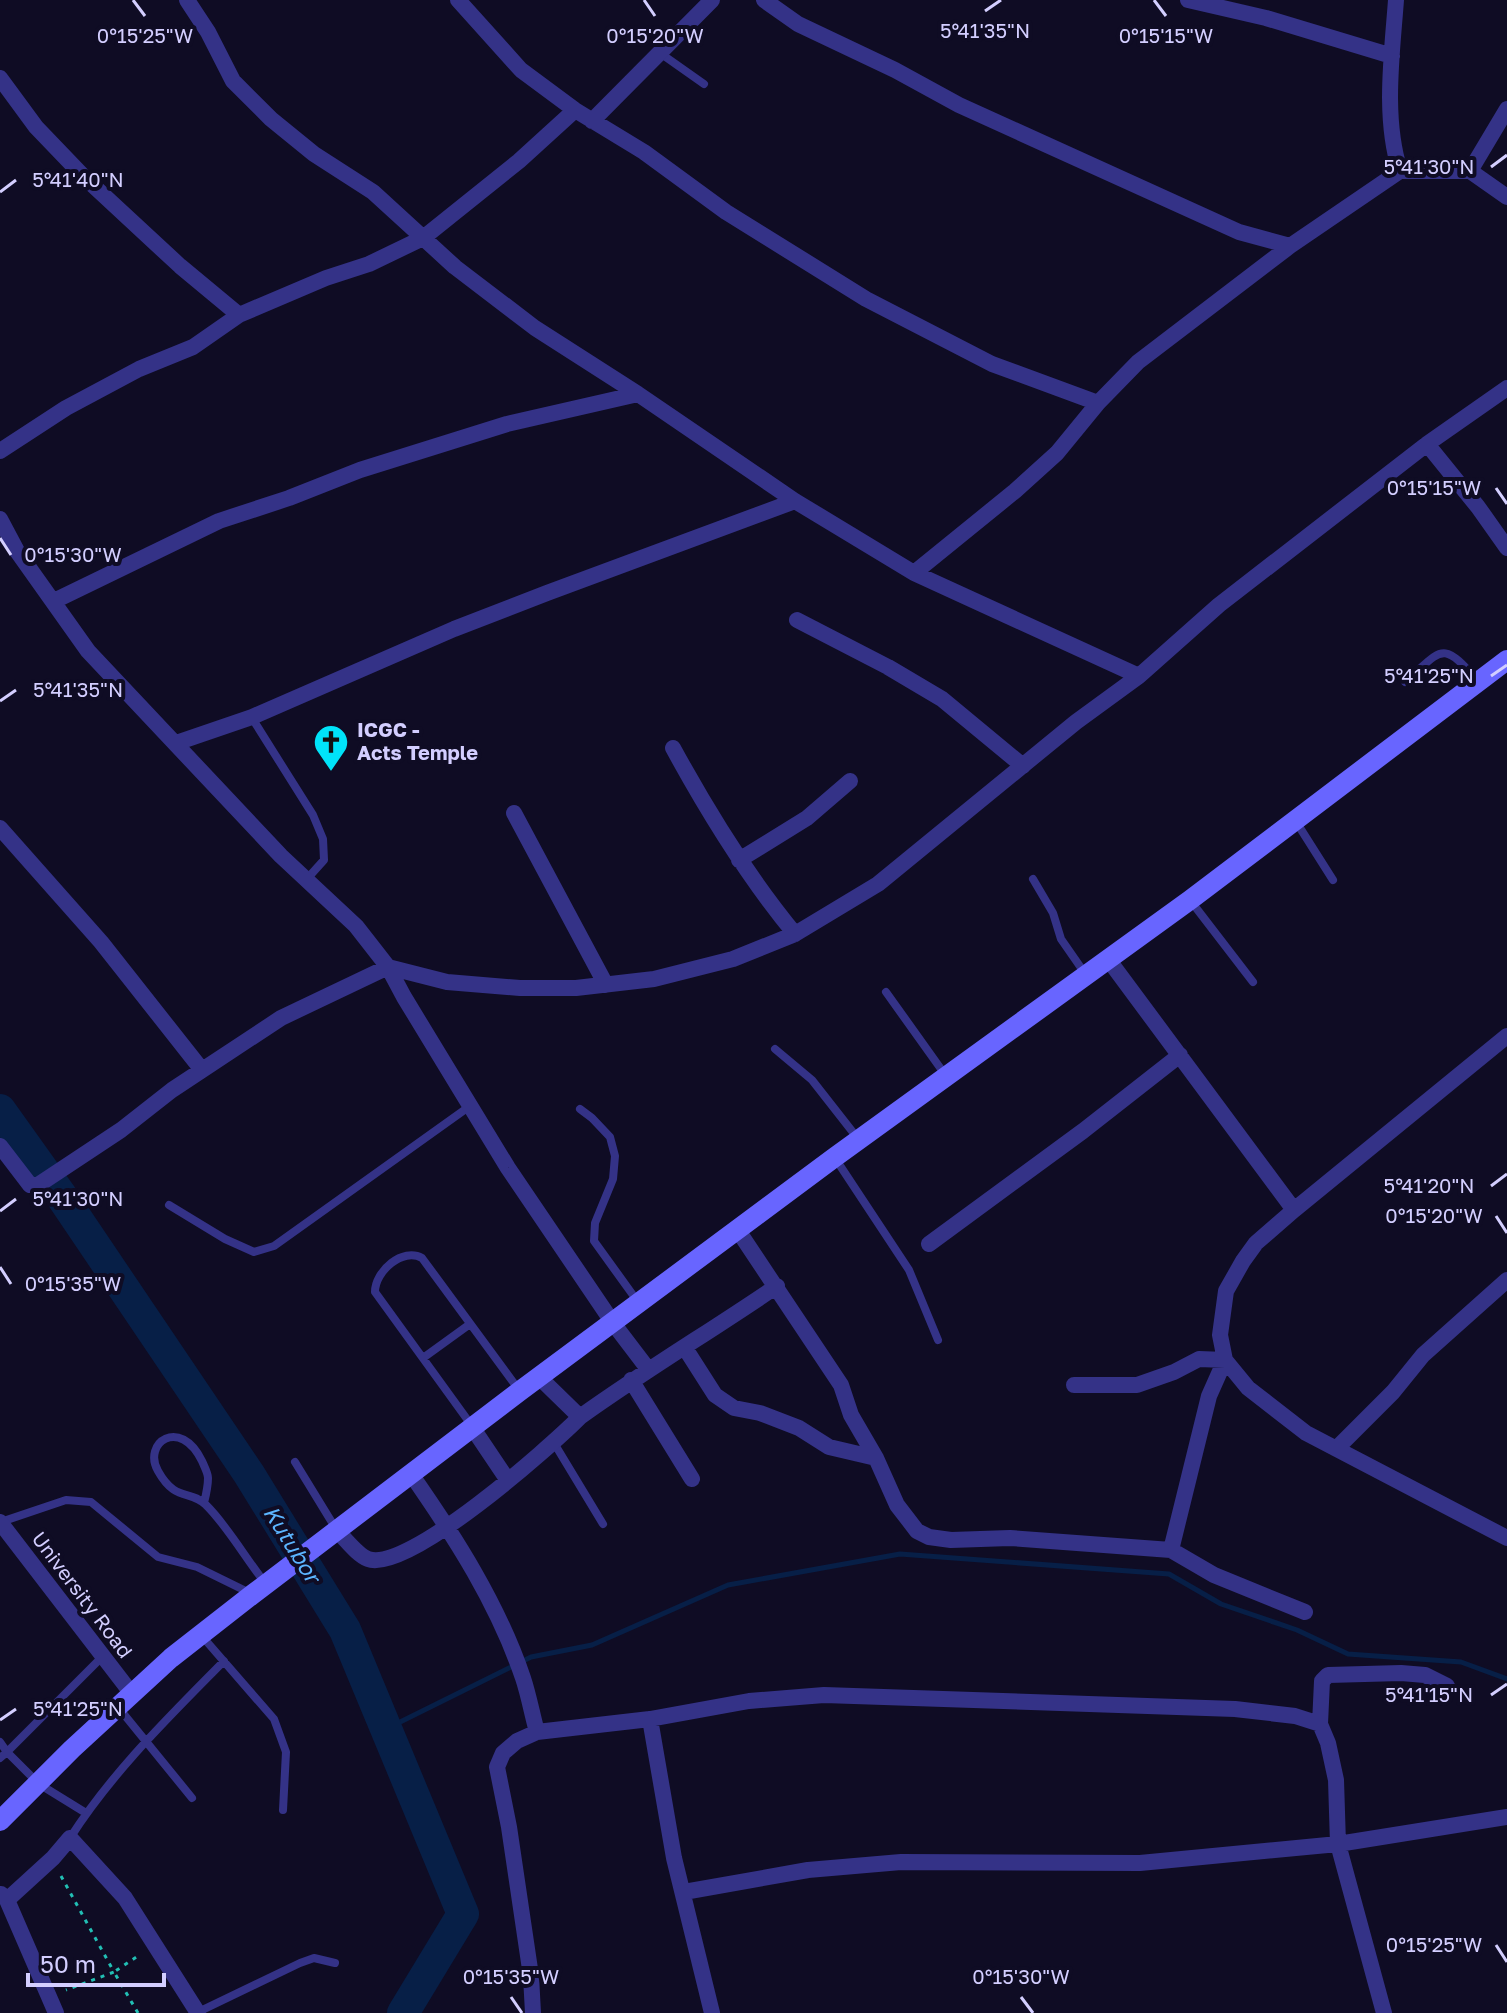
<svg xmlns="http://www.w3.org/2000/svg" width="1507" height="2013" font-family="'Golos Text',sans-serif">
  <style>
    .lines { fill: none; stroke-linecap: round; stroke-linejoin: round }
    .stream { stroke: #071f47; stroke-width: 5 }
    .river { stroke: #071f47; stroke-width: 32 }
    .path { stroke: #22bfb4; stroke-width: 3; stroke-dasharray: 4 6; stroke-linecap: butt }
    .lane { stroke: #343287; stroke-width: 8 }
    .street { stroke: #343287; stroke-width: 16 }
    .secondary { stroke: #6865ff; stroke-width: 20 }
    .ticks { fill: none; stroke: #d3ceff; stroke-width: 3 }
    .labels { text-anchor: middle; stroke-width: 8; stroke-linejoin: round; paint-order: stroke }
    .poi-label { font-size: 20px; font-weight: bold; fill: #d3ceff; stroke: #0f0c24; text-anchor: start }
    .street-label { font-size: 20px; fill: #d3ceff; stroke: #0f0c24 }
    .water-label { font-size: 22px; font-style: italic; fill: #5cb5ff; stroke: #0f0c24 }
    .ticks-label { font-size: 20px; text-anchor: middle; fill: #d3ceff; stroke: #0f0c24; stroke-width: 8; stroke-linejoin: round; paint-order: stroke }
  </style>
  <rect width="100%" height="100%" fill="#0f0c24"/>
  <g class="lines">
    <!-- stream -->
    <path class="stream" d="M386,1729l145,-72 61,-12 136,-60 172,-31 269,20 52,30 76,26 51,24 113,8 46,17"/>
    <!-- river -->
    <path class="river" d="M0,1110l60,84 189,280 96,156 118,284 -60,99"/>
    <!-- path -->
    <path class="path" d="M61,1876l53,96 -48,18
      M138,2013l-24,-41 27,-18"/>
    <!-- lane -->
    <path class="lane" d="M660,53l44,31
      M1405,682c38,-33 36,-43 73,-1
      M252,718l61,97 10,24 1,21 -18,20
      M1295,820l38,60
      M1033,879l20,34 8,26 25,36
      M1190,900l63,82
      M886,992l60,84
      M775,1049l37,31 47,60
      M580,1109l12,9 18,19 5,19 -2,23 -18,44 -1,18 44,61
      M835,1158l74,112 29,70
      M169,1205l56,34 29,13 20,-6 196,-140
      M423,1358l47,-34
      M472,1426l-97,-134c0,-21 28,-45 47,-34l97,132
      M554,1443l49,81
      M295,1462l41,67
      M204,1503c2,-8 4,-17 4,-25 0,-5 -4,-12 -6,-17 -22,-45 -60,-18 -44,10 18,32 32,18 48,34 20,19 42,57 60,79
      M1,1522l65,-22 25,2 67,55 39,10 55,27
      M201,1635l73,84 12,33 -3,58
      M118,1707l74,91
      M0,1742l7,10 96,-96
      M0,1758l7,-6 32,32 47,29
      M70,1838c43,-67 99,-121 154,-177
      M198,2012l102,-49 14,-5 21,5"/>
    <!-- street -->
    <path class="street" d="M187,0l21,32 25,49 38,38 43,35 59,38 82,75 80,61 103,66 157,107 119,72 225,103
      M458,0l63,70 54,40 69,42 82,60 140,87 126,65 106,39
      M764,0l34,24 97,46 64,35 280,127 51,14
      M1188,0l78,18 126,38
      M1396,0c-4,55 -13,118 4,171h70l37,-62
      M0,78l36,49 48,50 96,89 59,49
      M592,121l120,-121
      M1470,171l37,26
      M1427,444l51,63 29,41
      M0,451l66,-43 73,-39 54,-22 46,-32 87,-37 43,-14 54,-26 96,-77 56,-51
      M0,519l17,32 71,100 193,205 75,70 32,41 16,30 104,171 105,155 35,46
      M914,573l101,-82 42,-38 41,-50 40,-41 152,-116 110,-75
      M54,601l165,-80 70,-23 71,-28 147,-46 131,-30
      M797,620l91,47 54,32 81,67
      M176,743l76,-26 202,-88 93,-36 248,-92
      M673,748c36,66 74,128 122,186
      M514,813l92,172
      M0,828l101,114 101,128
      M739,860l68,-42 43,-37
      M1108,959l186,251
      M0,1146l30,39h8l83,-55 51,-40 109,-72 107,-51 59,15 73,6h56l78,-9 79,-20 62,-25 83,-50 198,-162 63,-46 80,-71 208,-161 80,-56
      M737,1229l104,156 10,30 25,43 21,47 20,26 12,6 22,3 59,-2 161,12 43,25 91,37
      M929,1244l154,-113 97,-76
      M685,1348l30,47 19,13 26,5 39,15 30,19 47,11
      M631,1380l61,99
      M1074,1385h63l37,-13 25,-13 26,1 23,28 58,45 201,105
      M580,1417c64,-46 131,-86 197,-131
      M472,1427l35,52
      M1337,1448l56,-56 30,-37 84,-75
      M411,1474c44,63 87,130 112,204 6,18 9,36 14,54
      M0,1522l132,172
      M336,1530c9,8 21,25 32,29 39,15 182,-112 212,-142l-41,-40
      M1171,1550l38,-154 16,-36 -5,-25 6,-44 17,-30 13,-18 38,-33 213,-174
      M650,1719l24,139 38,155
      M684,1892l124,-22 93,-8 239,1 198,-19 169,-27
      M1,1894l6,6 49,113
      M7,1900l46,-42 17,-20 55,60 73,115
      M533,2013l-2,-37 -22,-149 -12,-60 6,-14 14,-12 20,-9 113,-13 99,-18 75,-6 411,14 60,7 25,8
      M1384,2013l-46,-169 -2,-64 -8,-37 -8,-19 2,-43 6,-6 73,-2 24,2 22,11"/>
    <!-- secondary -->
    <path class="secondary" d="M0,1821l72,-72 99,-91 82,-64 267,-203 315,-234 355,-257 317,-240"/>
  </g>
  <!-- ticks -->
  <path class="ticks" d="M133,0l12,16M644,0l11,16M1154,0l12,16M985,11l16,-11M1491,167l16,-12M0,192l16,-12M1496,488l11,16M0,538l11,17M1491,676l16,-11M0,701l16,-11M1491,1186l16,-12M0,1211l16,-12M1496,1216l11,17M0,1267l11,17M1491,1695l16,-11M0,1720l16,-11M1496,1945l11,17M511,1997l11,16M1021,1997l12,16"/>
  <!-- icons -->
  <defs>
    <g id="church-pin" transform="scale(1.8)"><path d="M0 17L-7.5 6A9.5 9.5 0 1 1 7.5 6Z" fill="#00e3f9" stroke="#0f0c24"/><path d="M-1.2-6h2.4v3.5h3.3v2.4h-3.3V6h-2.4V-.1h-3.3v-2.4h3.3Z" fill="#111"/></g>
  </defs>
  <g fill-rule="evenodd">
    <use href="#church-pin" x="331" y="742"/>
  </g>
  <g class="labels">
    <!-- poi labels -->
    <g class="poi-label">
      <text x="357" y="737">ICGC -<tspan x="357" dy="23">Acts Temple</tspan></text>
    </g>
    <!-- street labels -->
    <g class="street-label">
      <text transform="translate(82 1595) rotate(53)" y="7">University Road</text>
    </g>
    <!-- water labels -->
    <g class="water-label">
      <text transform="translate(292 1544) rotate(58)" y="8">Kutubor</text>
    </g>
  </g>
  <g class="ticks-label">
    <text x="985" y="38">5°41'35"N</text>
    <text x="145" y="43">0°15'25"W</text>
    <text x="655" y="43">0°15'20"W</text>
    <text x="1166" y="43">0°15'15"W</text>
    <text x="1429" y="174">5°41'30"N</text>
    <text x="78" y="187">5°41'40"N</text>
    <text x="1434" y="495">0°15'15"W</text>
    <text x="73" y="562">0°15'30"W</text>
    <text x="1429" y="683">5°41'25"N</text>
    <text x="78" y="697">5°41'35"N</text>
    <text x="1429" y="1193">5°41'20"N</text>
    <text x="78" y="1206">5°41'30"N</text>
    <text x="1434" y="1223">0°15'20"W</text>
    <text x="73" y="1291">0°15'35"W</text>
    <text x="1429" y="1702">5°41'15"N</text>
    <text x="78" y="1716">5°41'25"N</text>
    <text x="1434" y="1952">0°15'25"W</text>
    <text x="511" y="1984">0°15'35"W</text>
    <text x="1021" y="1984">0°15'30"W</text>
  </g>
  <!-- scale -->
  <path d="M28 1973v12h136v-12" fill="none" stroke="#d3ceff" stroke-width="4"/>
  <text x="40" y="1973" font-size="24" fill="#d3ceff" stroke="#0f0c24" stroke-width="6" paint-order="stroke">50 m</text>
</svg>
